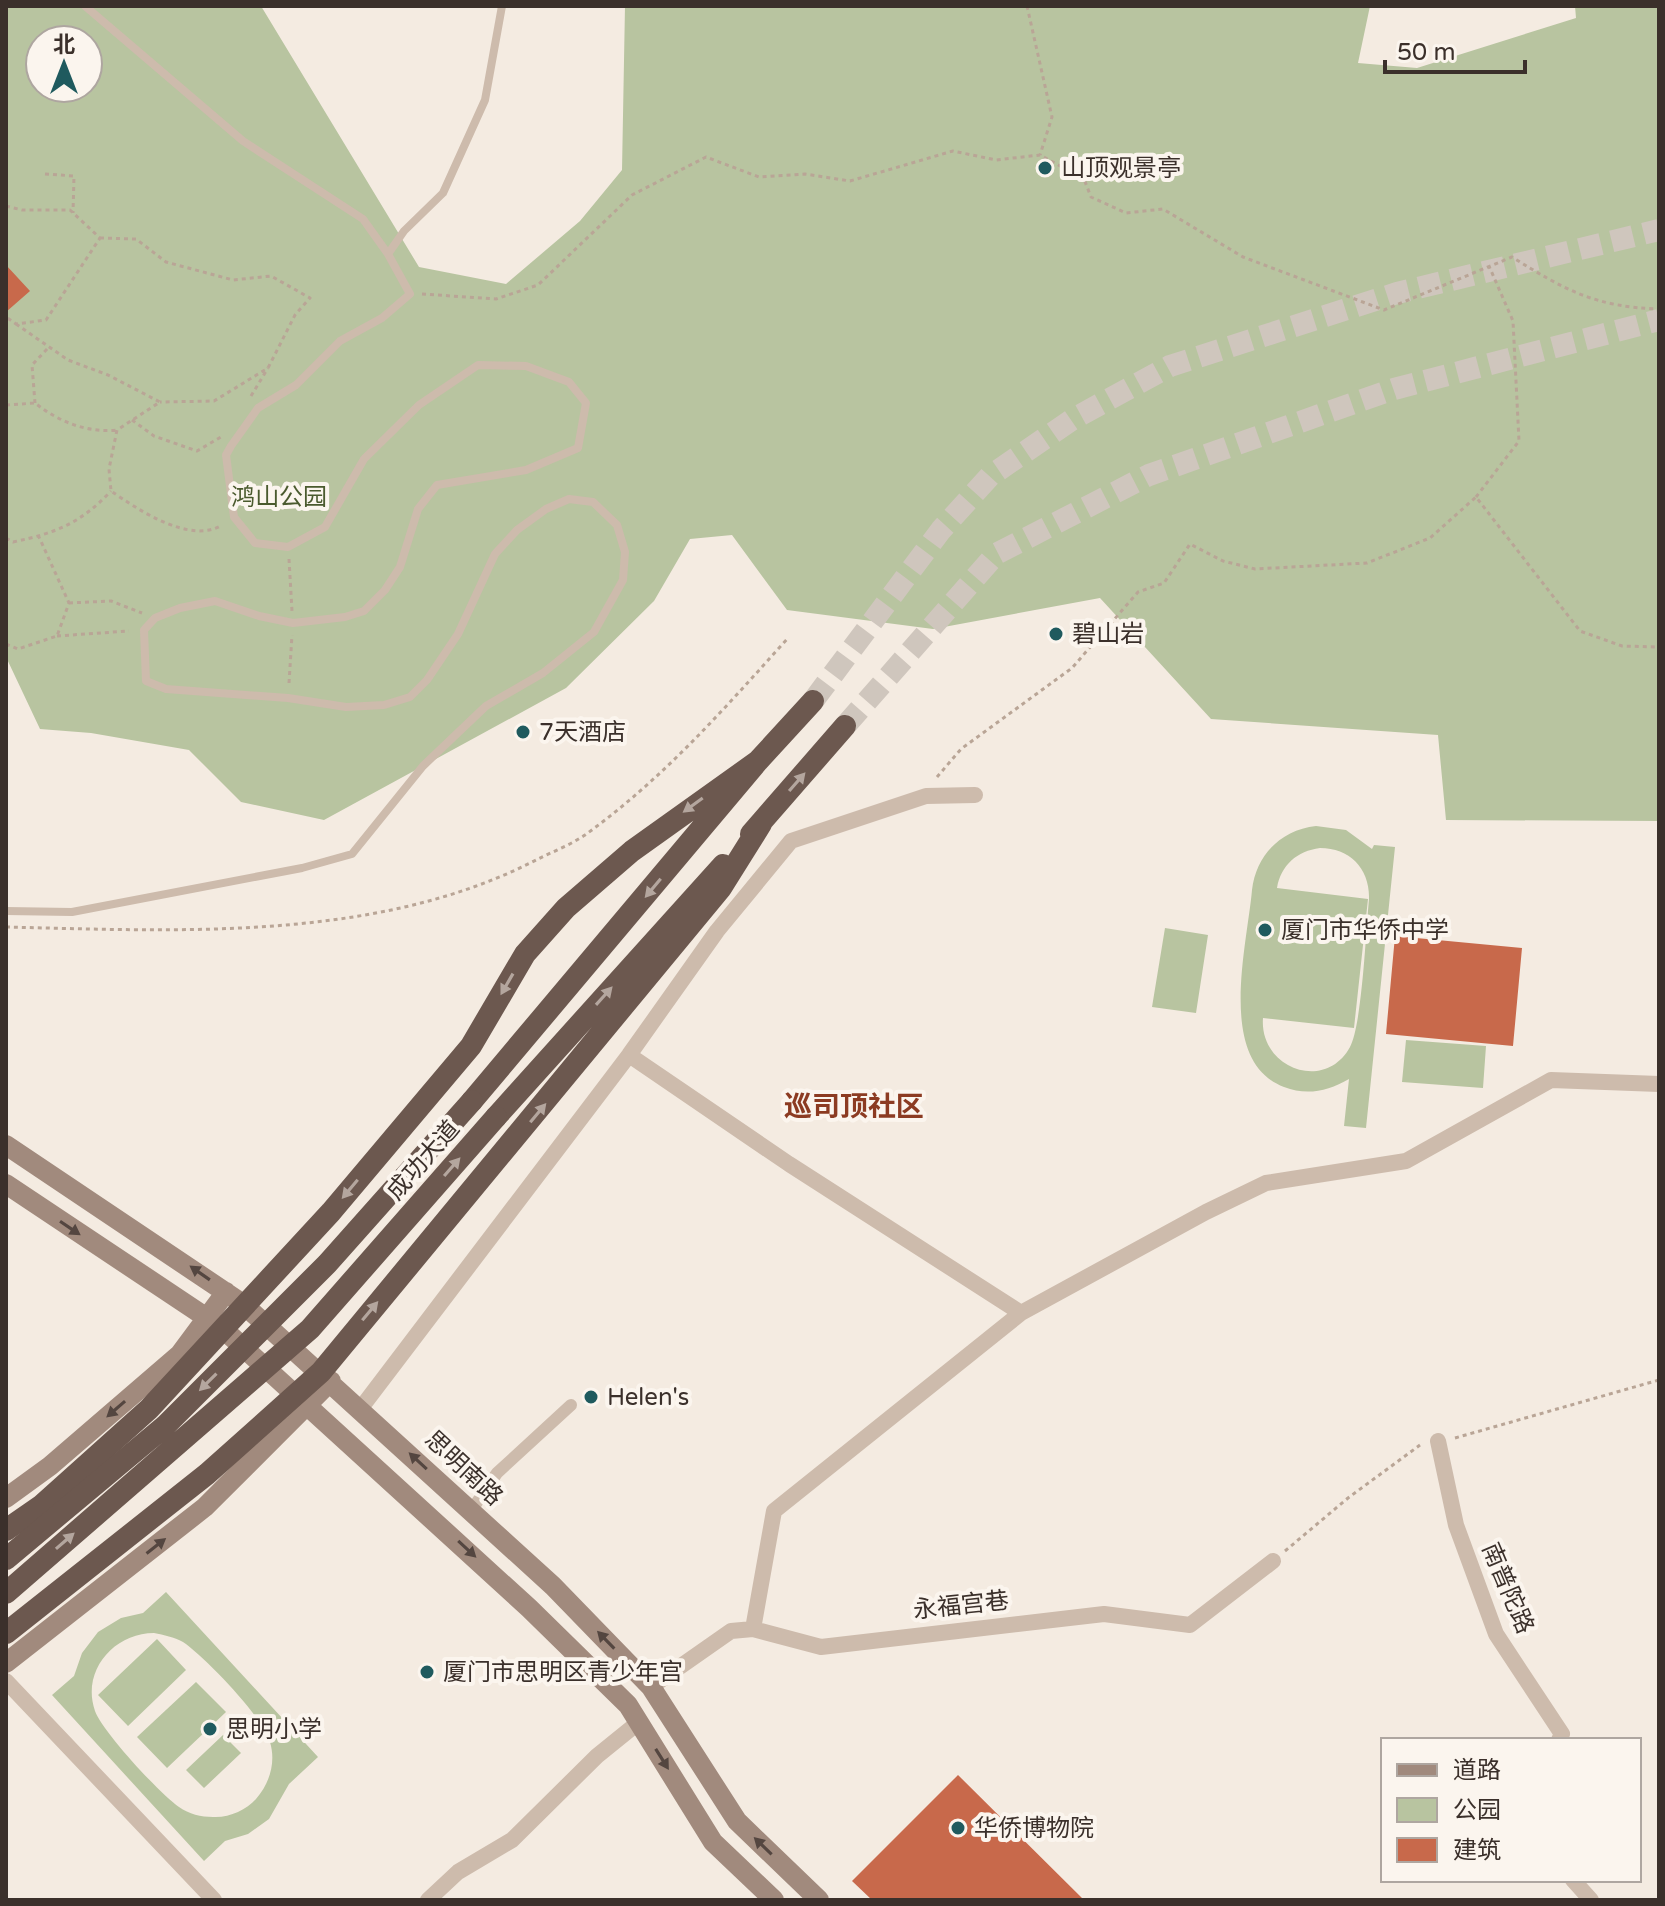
<svg xmlns="http://www.w3.org/2000/svg" width="1665" height="1906" font-family="'Varela Round','Noto Sans SC',sans-serif">
  <style>
    .green { fill: #b8c4a0; fill-rule: evenodd }
    .building { fill: #c8694b }
    .lines { fill: none; stroke-linecap: round; stroke-linejoin: round }
    .trunk-tunnel { stroke: #cfc6bd; stroke-width: 22; stroke-dasharray: 22 11; stroke-linecap: butt }
    .path { stroke: #b9a596; stroke-width: 3; stroke-dasharray: 4 4; stroke-linecap: butt }
    .service { stroke: #cdbbac; stroke-width: 8 }
    .pedestrian { stroke: #cdbbac; stroke-width: 12 }
    .minor { stroke: #cdbbac; stroke-width: 16 }
    .secondary { stroke: #a18a7d; stroke-width: 20 }
    .trunk { stroke: #6c584f; stroke-width: 22 }
    .trunk-bridge { stroke: #6c584f; stroke-width: 22 }
    .oneway { fill: #b4a69e }
    .oneway2 { fill: #544640 }
    .poi-dot { fill: #1f5a5e; stroke: #fbf5ee; stroke-width: 3 }
    .labels { text-anchor: middle; stroke-width: 8; stroke-linejoin: round; paint-order: stroke }
    .poi-label { font-size: 24px; fill: #3b302b; stroke: #fbf5ee; text-anchor: start }
    .park-label { font-size: 24px; fill: #4a5a2e; stroke: #fbf5ee }
    .street-label { font-size: 24px; fill: #3b302b; stroke: #fbf5ee }
    .quarter-label { font-size: 28px; font-weight: bold; fill: #8c3b22; stroke: #fbf5ee }
  </style>
  <rect width="100%" height="100%" fill="#f4ebe1"/>
  <!-- green -->
  <path class="green" d="M6,6h255l158,261 87,17 74,-63 42,-51 3,-164h745l-12,57 59,5 159,-50 -1,-12h84v815l-213,-1 -8,-85 -227,-16 -111,-121 -167,31 -146,-19 -55,-75 -42,4 -36,62 -88,87 -242,132 -83,-18 -52,-52 -98,-17 -51,-4 -34,-72zM40,40h48v48h-48z
    M1316,826l30,4 26,19 2,-4 21,2 -29,281 -22,-2 5,-47c-21,12 -42,17 -65,8 -68,-26 -37,-140 -32,-197 4,-35 29,-60 64,-64zM1320,848c30,0 50,21 49,51 -3,31 -7,126 -19,148 -25,46 -91,21 -87,-29l91,10 14,-129 -91,-11c4,-23 20,-37 43,-40z
    M1165,928l43,7 -12,78 -44,-6z
    M1406,1040l80,6 -3,42 -81,-6z
    M166,1592l152,165 -29,27 -20,35 -21,15 -23,7 -21,20 -152,-166 22,-19 8,-23 16,-21 23,-14 22,-5zM154,1633c10,2 20,4 29,9 22,15 80,75 87,100 6,20 0,41 -14,57 -10,11 -27,19 -43,18 -12,0 -24,-3 -34,-10 -19,-13 -77,-76 -84,-96 -14,-40 19,-78 59,-78z
    M157,1639l29,31 -58,56 -30,-31z
    M196,1682l30,30 -59,56 -30,-31z
    M223,1735l18,18 -37,35 -18,-18z"/>
  <!-- building -->
  <path class="building" d="M6,265l24,26 -24,21z
    M1395,936l127,12 -9,98 -127,-12z
    M958,1775l126,125h-212l-20,-19z"/>
  <g class="lines">
    <!-- trunk-tunnel -->
    <path class="trunk-tunnel" d="M813,701l128,-171 49,-54 83,-57 97,-53 227,-73 262,-63
      M845,726l151,-172 153,-79 245,-86 265,-69"/>
    <!-- path -->
    <path class="path" d="M1027,6l25,111 -12,38
      M45,174l29,2 -1,37
      M6,206l16,4h48l30,28 -54,82 -30,4 -10,-7
      M100,238l36,1 30,23 67,18 38,-4 39,22 -15,17 -27,53 -54,33 -54,1
      M422,294l74,5 42,-14 94,-90 74,-38 53,20 46,-3 45,7 103,-30 43,9 44,-5 44,24 7,18 35,16 37,-4 80,48 141,53 128,-53c53,33 83,50 147,52
      M16,324l52,36 40,15 52,27 -43,28 -8,39 2,22c26,18 79,54 111,34
      M251,396l17,-28
      M35,403l-3,-38 17,-18
      M6,405l29,-2c24,19 52,30 82,27
      M132,420l22,16 43,15 24,-14
      M1476,497l43,-56 -6,-120 -24,-55
      M6,538l7,4c43,-9 68,-19 98,-51
      M289,559l3,52
      M69,603l42,-2 31,12
      M57,636l72,-5
      M6,644l12,5 39,-13 12,-33 -30,-66
      M289,683l3,-48
      M937,777l24,-28 111,-81 66,-76 26,-9 26,-39 33,17 32,8 112,-6 63,-25 46,-41 104,134 42,15 37,1
      M6,927c174,4 371,15 530,-67 16,-8 34,-15 49,-25 80,-58 138,-125 204,-198
      M1455,1438l204,-58
      M1285,1551l63,-53 72,-53"/>
    <!-- service -->
    <path class="service" d="M388,254l16,-23 39,-38 42,-93 17,-94
      M6,911l66,1 230,-44 50,-14 71,-88 63,-60 57,-33 51,-41 29,-52 2,-28 -8,-27 -24,-23 -24,-3 -23,10 -29,21 -22,24 -37,80 -31,46 -17,17 -26,8 -38,2 -58,-9 -122,-9 -20,-8 -2,-51 11,-12 25,-10 35,-7 44,15 34,7 52,-6 19,-6 21,-21 15,-23 18,-58 19,-24 89,-15 52,-22 8,-45 -17,-21 -43,-16 -48,-1 -59,40 -55,54 -39,68 -37,20 -33,-4 -21,-26 -8,-62 5,-9 27,-38 38,-23 44,-44 42,-23 28,-24 -22,-40 -25,-35 -120,-78 -158,-135"/>
    <!-- pedestrian -->
    <path class="pedestrian" d="M471,1511l26,-38 74,-68"/>
    <!-- minor -->
    <path class="minor" d="M629,1055l160,109 232,149
      M361,1408l268,-353 88,-124 74,-90 135,-45 49,-1
      M1438,1441l18,84 40,109 66,100 -3,6
      M753,1629l21,-118 247,-198 185,-101 60,-29 140,-22 145,-81 108,4
      M6,1681l208,219
      M651,1687l80,-56 22,-2 68,18 283,-33 86,11 83,-64
      M1573,1880l18,20
      M428,1900l30,-28 54,-32 85,-84 42,-34"/>
    <!-- secondary -->
    <path class="secondary" d="M6,1145l237,159 310,282 98,101 86,134 82,79
      M6,1184l216,144 307,280 99,97 85,137 61,58
      M6,1498l44,-32 130,-112 46,-62
      M6,1663l199,-156 126,-126"/>
    <!-- trunk -->
    <path class="trunk" d="M751,834l94,-108
      M472,1101l286,-340 55,-60
      M496,1117l227,-252
      M6,1530l36,-25 107,-96 182,-197 140,-166 54,-92 41,-46 66,-57 126,-90
      M6,1633l201,-159 114,-102 400,-484 40,-64"/>
    <!-- trunk-bridge -->
    <path class="trunk-bridge" d="M6,1559l159,-133 162,-162 145,-163
      M6,1593l304,-264 186,-212"/>
  </g>
  <!-- one-way arrows -->
  <defs><path id="oneway-solid" d="M-6-.8H1V-3.2L6.5 0L1 3.2V.8H-6Z" transform="scale(2)"/></defs>
  <g class="oneway">
    <use href="#oneway-solid" transform="translate(797 782) rotate(-49)"/>
    <use href="#oneway-solid" transform="translate(693 805) rotate(144)"/>
    <use href="#oneway-solid" transform="translate(653 888) rotate(130)"/>
    <use href="#oneway-solid" transform="translate(507 984) rotate(120)"/>
    <use href="#oneway-solid" transform="translate(604 996) rotate(-48)"/>
    <use href="#oneway-solid" transform="translate(538 1113) rotate(-50)"/>
    <use href="#oneway-solid" transform="translate(452 1167) rotate(-49)"/>
    <use href="#oneway-solid" transform="translate(350 1189) rotate(130)"/>
    <use href="#oneway-solid" transform="translate(370 1311) rotate(-50)"/>
    <use href="#oneway-solid" transform="translate(208 1382) rotate(135)"/>
    <use href="#oneway-solid" transform="translate(65 1541) rotate(-41)"/>
  </g>
  <g class="oneway2">
    <use href="#oneway-solid" transform="translate(70 1228) rotate(34)"/>
    <use href="#oneway-solid" transform="translate(200 1273) rotate(-145)"/>
    <use href="#oneway-solid" transform="translate(116 1409) rotate(139)"/>
    <use href="#oneway-solid" transform="translate(418 1461) rotate(-137)"/>
    <use href="#oneway-solid" transform="translate(156 1546) rotate(-38)"/>
    <use href="#oneway-solid" transform="translate(467 1549) rotate(43)"/>
    <use href="#oneway-solid" transform="translate(606 1640) rotate(-134)"/>
    <use href="#oneway-solid" transform="translate(662 1759) rotate(58)"/>
    <use href="#oneway-solid" transform="translate(763 1846) rotate(-136)"/>
  </g>
  <!-- markers -->
  <g class="poi-dot">
    <circle cx="1045" cy="168" r="8"/>
    <circle cx="1056" cy="634" r="8"/>
    <circle cx="523" cy="732" r="8"/>
    <circle cx="1265" cy="930" r="8"/>
    <circle cx="591" cy="1397" r="8"/>
    <circle cx="427" cy="1672" r="8"/>
    <circle cx="210" cy="1729" r="8"/>
    <circle cx="958" cy="1828" r="8"/>
  </g>
  <g class="labels">
    <!-- poi labels -->
    <g class="poi-label">
      <text x="1061" y="176">山顶观景亭</text>
      <text x="1072" y="642">碧山岩</text>
      <text x="539" y="740">7天酒店</text>
      <text x="1281" y="938">厦门市华侨中学</text>
      <text x="607" y="1405">Helen's</text>
      <text x="443" y="1680">厦门市思明区青少年宫</text>
      <text x="226" y="1737">思明小学</text>
      <text x="974" y="1836">华侨博物院</text>
    </g>
    <!-- park labels -->
    <g class="park-label">
      <text x="279" y="505">鸿山公园</text>
    </g>
    <!-- street labels -->
    <g class="street-label">
      <text transform="translate(423 1160) rotate(-49)" y="8">成功大道</text>
      <text transform="translate(464 1468) rotate(43)" y="8">思明南路</text>
      <text transform="translate(1508 1588) rotate(67)" y="8">南普陀路</text>
      <text transform="translate(961 1605) rotate(-6)" y="8">永福宫巷</text>
    </g>
    <!-- quarter labels -->
    <g class="quarter-label">
      <text x="854" y="1116">巡司顶社区</text>
    </g>
  </g>
  <!-- border -->
  <rect width="1665" height="1906" fill="none" stroke="#3b302b" stroke-width="16"/>
  <!-- legend -->
  <rect x="1381" y="1738" width="260" height="144" fill="#fbf5ee" stroke="#aea6a0" stroke-width="2"/>
  <rect x="1397" y="1764" width="40" height="12" fill="#a18a7d" stroke="#aea6a0" stroke-width="2"/>
  <text x="1453" y="1778" font-size="24" fill="#3b302b">道路</text>
  <rect x="1397" y="1798" width="40" height="24" fill="#b8c4a0" stroke="#aea6a0" stroke-width="2"/>
  <text x="1453" y="1818" font-size="24" fill="#3b302b">公园</text>
  <rect x="1397" y="1838" width="40" height="24" fill="#c8694b" stroke="#aea6a0" stroke-width="2"/>
  <text x="1453" y="1858" font-size="24" fill="#3b302b">建筑</text>
  <!-- north arrow -->
  <g transform="translate(64 64)"><circle r="38" fill="#fbf5ee" stroke="#aea6a0" stroke-width="2"/>
  <path d="M0-6L14 30L0 20L-14 30Z" fill="#1f5a5e"/>
  <text y="-12" font-size="22" font-weight="bold" text-anchor="middle" fill="#3b302b">北</text>
  </g>
  <!-- scale -->
  <path d="M1385 60v12h140v-12" fill="none" stroke="#3b302b" stroke-width="4"/>
  <text x="1397" y="60" font-size="24" fill="#3b302b" stroke="#fbf5ee" stroke-width="6" paint-order="stroke">50 m</text>
</svg>
